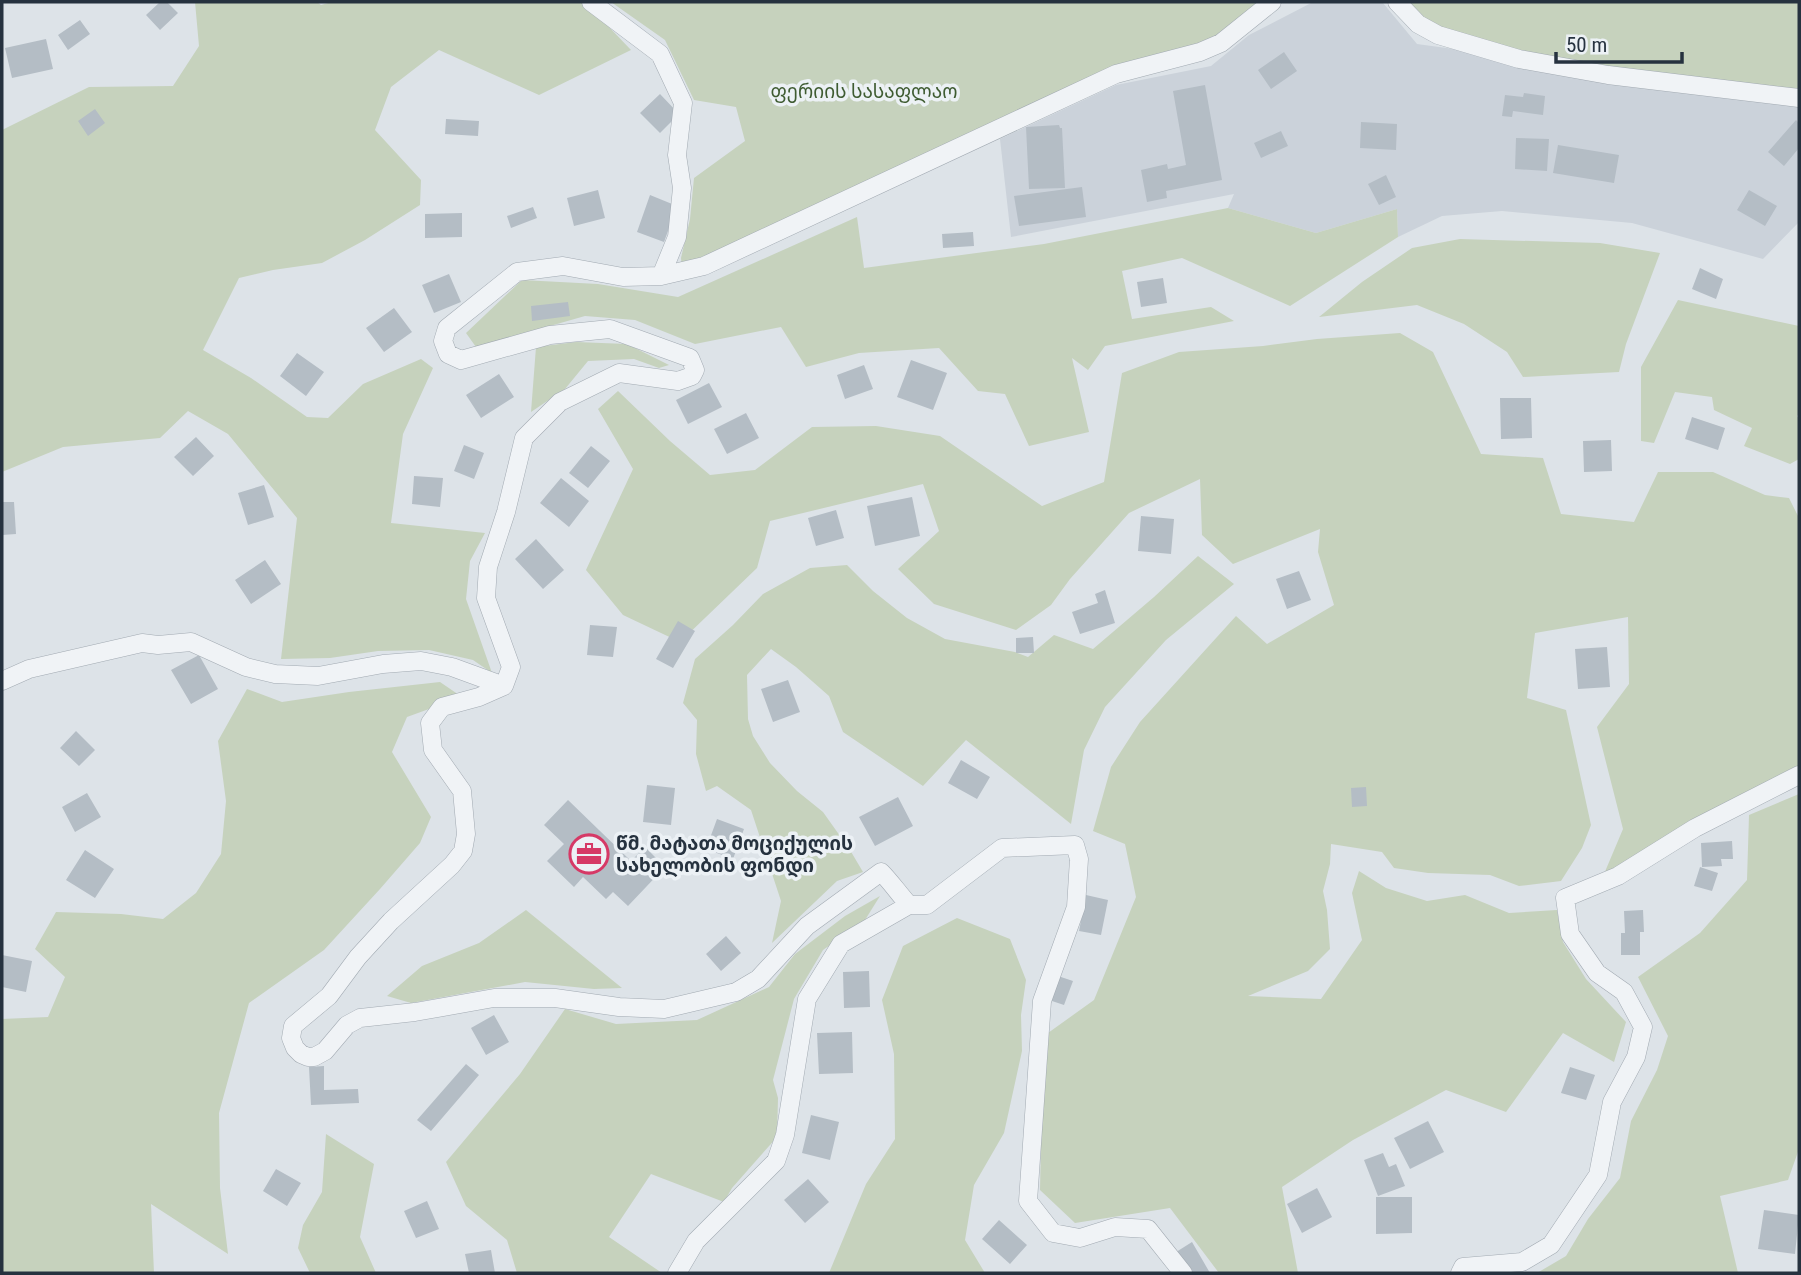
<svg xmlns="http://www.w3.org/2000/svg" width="1801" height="1275" font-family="'Roboto Condensed','Noto Sans Georgian',sans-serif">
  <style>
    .built { fill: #cbd2da }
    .green { fill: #c6d2bd }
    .building { fill: #b4bdc5 }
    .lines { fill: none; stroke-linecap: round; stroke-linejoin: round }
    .street-casing { stroke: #a2aab2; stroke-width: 19 }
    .street { stroke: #f0f3f6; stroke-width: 18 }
    .labels { text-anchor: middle; stroke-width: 7; stroke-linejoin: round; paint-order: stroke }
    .park-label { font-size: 19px; fill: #3f5c32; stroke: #ecf1f5 }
    .poi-label { font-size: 19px; font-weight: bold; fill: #26323f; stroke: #ecf1f5; text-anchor: start }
  </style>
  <rect width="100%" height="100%" fill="#dde3e8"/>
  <!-- built -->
  <path class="built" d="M1313,2l70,1 34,41 44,6 338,55v117l-36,37 -131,-36 -130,-12 -60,5 -44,21 -1,-28 -81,24 -88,-25 6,-14 -223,43 -11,-98 116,-54 95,-19 38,-31z"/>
  <!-- green -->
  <path class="green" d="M195,2h122l4,3 11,-3h253l46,48 -92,45 -100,-45 -48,37 -16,43 46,50 -1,25 -55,35 -43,23 -49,7 -34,8 -36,72 48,28 56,39 21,1 35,-34 58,-25 12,9 -30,66 -12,89 94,10 -15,28 -4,38 26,74 -19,-13 -44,-10 -51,1 -48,7 -49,1 16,-141 -69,-84 -40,-23 -28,27 -97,9 -61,25v-342l87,-43 84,-1 26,-40z
    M611,2h656l-47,38 -106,30 -432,198 -1,-10 9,-39 4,-41 51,-37 -9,-34 -42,-7 -29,-60z
    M1401,2h398v96l-191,-26 -168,-41z
    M1228,208l88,25 81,-24 1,28 -108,69 -108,-48 -60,13 10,48 79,-12 23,14 -129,25 -17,24 -16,-12 17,74 -60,14 -24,-52 -27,-3 -39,-43 -80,5 -53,14 -25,-40 -86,17 -60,-24 -50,-4 -109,31 -10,-14 56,-53 76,4 80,13 179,-80 7,51 180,-24z
    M1460,239l140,4 60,10 -34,91 -7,28 -96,5 -16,-25 -43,-28 -47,-19 -98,12 43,-35 50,-34z
    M1678,300l121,26v88l-2,2 2,3v40l-9,5 -46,-18 8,-18 -38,-18 -2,-13 -37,-5 -21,51 -13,-2v-74z
    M1400,333l33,19 48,102 62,4 18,56 73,8 24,-50h55l52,23 24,3 10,20v254l-195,102 19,-45 -26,-102 32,-43 -1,-67 -93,16 -8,65 39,12 25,115 -9,23 -21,33 -42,5 -29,-11 -62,-2 -34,-5 -12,-16 -51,-8 -1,20 -7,27 4,19 3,39 -22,22 -60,25 73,3 41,-59 -10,-47 7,-22 27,17 41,13 38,-6 44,18 48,-3 6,32 23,37 40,43 -12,40 -51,-29 -57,79 -60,-22 -93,50 -71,47 16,86h-79l-49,-65 -95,15 -35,-33 2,-91 6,-66 46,-33 42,-103 -11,-53 -32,-13 18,-64 29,-45 96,-106 31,28 67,-39 -16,-53 2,-23 -87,35 -31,-29 -2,-56 -71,34 -59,66 -19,26 -35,25 -82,-26 -36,-35 41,-38 -16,-47 -153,37 -13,47 -77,74 -57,-27 -37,-45 47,-101 -35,-60 20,-18 52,50 40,34 45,-5 57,-43 64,-1 64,10 102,70 62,-24 18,-109 57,-21 84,-6 54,-7z
    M576,342l51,2 42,21 -10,3 -25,-9 -46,2 -23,28 -34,23 5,-65z
    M1198,556l36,28 -68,56 -61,67 -21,43 -13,74 -105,-84 -43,46 -80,-54 -14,-36 -33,-29 -25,-18 -24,26 1,44 5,17 17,27 27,28 26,21 27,38 13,22 -26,9 -65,62 9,-42 -30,-91 -34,-24 -11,5 -10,-37 1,-34 -14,-17 12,-44 38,-34 30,-31 47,-26 37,-3 26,26 34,27 38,21 70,13 13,5 26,-22 39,14 61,-52z
    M440,682l22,15 -55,20 -15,35 39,65 -11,26 -40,46 -56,61 -75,53 -30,110 1,75 8,66 -77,-50 3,69h-152v-254l46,-2 17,-40 -30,-28 21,-37 65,2 42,5 33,-26 25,-39 5,-53 -8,-60 29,-52 35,13 67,-10z
    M1799,794v355l-11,31 -68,16 18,77h-201l29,-17 22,-37 32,-41 11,-57 26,-51 11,-34 -30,-59 62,-44 47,-53 2,-65z
    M880,896l-15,24 -42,30 -29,49 -21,81 5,18 -1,39 -45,51 -8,14 -73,-28 -42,63 53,36h-145l-10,-33 -41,-34 -20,-44 74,-88 45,-65 51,15 81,-4 72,-33 26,-33 50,-38z
    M526,910l96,78 -28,1 -69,-7 -114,21 -24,-7 35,-30 57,-23z
    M957,918l53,21 16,41 -5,35 1,36 -18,82 -30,52 -9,55 20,33h-156l37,-89 29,-45 -1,-85 -12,-54 21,-54z
    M326,1134l48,30 -14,73 16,36h-66l-12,-25 5,-23 19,-33z"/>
  <!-- building -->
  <path class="building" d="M160,2h7l11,11 -18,17 -14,-15z
    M80,20l10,14 -22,16 -10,-15z
    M46,39l7,30 -41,9 -7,-30z
    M1284,52l13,19 -26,18 -13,-19z
    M1205,85l17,95 -56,11 1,7 -20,4 -6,-32 26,-6 1,5 18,-4 -13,-74z
    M1524,93l21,3 -2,19 -30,-4 -1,6 -10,-1 3,-21 18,2z
    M660,94l19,20 -19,19 -20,-20z
    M95,109l10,14 -17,13 -10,-15z
    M446,119l33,2 -1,15 -33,-2z
    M1796,120l3,3v25l-15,18 -16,-14z
    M1361,122l36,2 -1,26 -36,-2z
    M1059,125l1,3h2l3,60 -36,1 -3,-62z
    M1281,131l7,15 -27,12 -7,-15z
    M1516,138l33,1 -2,32 -32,-2z
    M1558,145l61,10 -5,28 -61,-10z
    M1386,175l10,22 -17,8 -11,-21z
    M1082,187l4,30 -67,9 -5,-30z
    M598,190l7,28 -31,8 -7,-28z
    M1749,190l28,16 -12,20 -28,-16z
    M650,195l27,11 -13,36 -27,-10z
    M533,207l4,11 -26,10 -4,-12z
    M462,213v24l-37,1v-24z
    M973,232l1,14 -31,2 -1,-14z
    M1700,268l23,11 -7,20 -24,-10z
    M449,274l12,28 -27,11 -12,-28z
    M1163,278l4,25 -26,4 -4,-25z
    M568,302l2,14 -38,5 -1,-15z
    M394,308l18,24 -28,20 -18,-24z
    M297,353l27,19 -18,24 -26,-20z
    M911,360l36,13 -14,37 -36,-13z
    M864,365l9,24 -28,10 -8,-24z
    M499,374l15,23 -33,21 -15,-23z
    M709,383l13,24 -34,17 -12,-24z
    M1500,398h31l1,40 -31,1z
    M746,413l13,25 -32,16 -13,-25z
    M1692,417l33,11 -7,22 -33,-11z
    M196,437l18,19 -21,20 -19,-19z
    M1611,440l1,31 -28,1 -1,-31z
    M464,445l20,8 -10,26 -20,-8z
    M591,446l19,15 -22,27 -19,-15z
    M414,476l29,2 -3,29 -28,-3z
    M561,478l28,23 -20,26 -29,-24z
    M264,485l10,32 -26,8 -10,-32z
    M912,497l8,39 -45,10 -8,-40z
    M2,502h12l2,32 -14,1z
    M836,510l8,28 -28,8 -8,-28z
    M1141,516l33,3 -3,35 -33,-3z
    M536,539l28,31 -21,19 -28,-30z
    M265,560l16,24 -30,20 -16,-24z
    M1299,571l12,29 -24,9 -11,-30z
    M1105,590l10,33 -35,11 -8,-22 26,-9 -3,-9z
    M678,621l17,10 -22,37 -17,-9z
    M590,625l27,2 -4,30 -26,-2z
    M1033,637l1,16h-18v-15z
    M1607,647l3,40 -32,2 -3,-40z
    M199,655l19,34 -27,15 -20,-34z
    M788,680l12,32 -27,10 -12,-33z
    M76,731l19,19 -16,16 -19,-18z
    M961,760l29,17 -13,22 -29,-16z
    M647,785l28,3 -4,37 -28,-3z
    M1366,787l1,19 -15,1 -1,-19z
    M87,793l14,24 -26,15 -13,-25z
    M898,797l15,29 -38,20 -16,-29z
    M568,800l63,61 14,-14 20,20 -37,39 -15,-14 -7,7 -23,-22 -9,10 -27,-26 17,-17 -20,-19z
    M717,819l27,10 -11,30 -27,-10z
    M1732,841l1,18h-12l1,7 -20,1 -1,-24z
    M85,850l29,19 -19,29 -29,-18z
    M1700,867l18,6 -6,18 -18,-5z
    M1086,895l22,5 -7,35 -22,-4z
    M1643,910l1,22h-4v23h-19v-22h4l-1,-22z
    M726,936l15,17 -20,18 -15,-17z
    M2,955l30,6 -6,31 -24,-5z
    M869,971l1,36 -26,1 -1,-36z
    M1055,975l18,6 -9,24 -18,-6z
    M494,1015l15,27 -23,13 -15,-27z
    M852,1032l1,41 -34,1 -2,-41z
    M466,1064l13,11 -48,56 -14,-11z
    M324,1066v24l34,-1 1,14 -48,2 -2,-38z
    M1570,1067l25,8 -9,25 -25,-7z
    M811,1115l28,7 -9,38 -28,-7z
    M1428,1121l16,31 -34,17 -16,-31z
    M1383,1153l6,14 7,-3 9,22 -27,10 -14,-36z
    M276,1169l25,14 -14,23 -24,-15z
    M808,1179l21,23 -24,21 -21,-23z
    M1317,1188l15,29 -30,16 -15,-29z
    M1376,1197h36v36l-36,1z
    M427,1201l12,28 -23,9 -12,-27z
    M1764,1210l35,5 -4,39 -37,-5z
    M999,1220l28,25 -17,19 -28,-25z
    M1192,1242l18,31h-26l-11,-19z
    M491,1250l4,23h-26l-4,-19z"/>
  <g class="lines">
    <!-- street casing -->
    <g class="street-casing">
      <path id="street" d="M591,2l69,52 23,49 -6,52 5,33 -5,49 -16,39
        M1397,2l21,22 20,11 81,24 89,16 191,23
        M2,681l27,-12 113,-26 16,2 33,-3 55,25 29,7 43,2 65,-12 38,-3 31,6 52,19
        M909,905h18l75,-57 73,-3 4,14 -3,48 -34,94 -14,200 25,32 27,5 35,-11 33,2 35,44
        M677,1273l19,-32 80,-80 9,-26 22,-136 34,-55 68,-39c-10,-11 -18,-23 -28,-33l-74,54 -49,53 -22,13 -72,17 -45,-2 -64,-9h-61l-79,14 -55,6 -13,7 -22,26 -11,6h-6l-7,-3 -6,-6 -4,-10 2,-12 36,-30 29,-39 33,-36 61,-56 11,-14 3,-17 -4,-43 -29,-41 -3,-27 12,-16 37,-10 25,-11 7,-19 -25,-69 2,-31 18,-55 18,-74 36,-36 59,-29 59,8 14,-5 3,-6 -5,-12 -80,-29 -60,6 -89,25 -13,-6 -5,-13 4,-13 70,-56 46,-6 60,11 38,-1 43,-10 412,-192 84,-22 21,-9 51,-41
        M1460,1273l3,-6 59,-5 29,-17 47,-70 14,-73 24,-45 7,-30 -19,-35 -27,-19 -27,-39 -5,-36 53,-22 77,-48 104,-53"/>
    </g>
    <!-- street -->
    <use href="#street" class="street"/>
  </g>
  <!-- icons -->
  <defs>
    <g id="office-ring" transform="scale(2.0125)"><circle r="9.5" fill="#ecf1f5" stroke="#d63966" stroke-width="1.5"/><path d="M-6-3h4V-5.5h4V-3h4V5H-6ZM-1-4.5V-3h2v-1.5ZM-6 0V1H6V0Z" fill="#d63966"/></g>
  </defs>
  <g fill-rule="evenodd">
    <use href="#office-ring" x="589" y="854"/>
  </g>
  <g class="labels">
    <!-- park labels -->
    <g class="park-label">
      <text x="864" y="98">ფერიის სასაფლაო</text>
    </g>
    <!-- poi labels -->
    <g class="poi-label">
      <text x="616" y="850">წმ. მატათა მოციქულის<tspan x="616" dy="22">სახელობის ფონდი</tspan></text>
    </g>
  </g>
  <!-- border -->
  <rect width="1801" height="1275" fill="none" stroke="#26323f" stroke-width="7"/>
  <!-- scale -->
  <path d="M1556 52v10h126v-10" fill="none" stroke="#26323f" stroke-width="3.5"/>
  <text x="1566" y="52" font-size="21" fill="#26323f" stroke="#ecf1f5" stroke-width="5" paint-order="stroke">50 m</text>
</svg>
